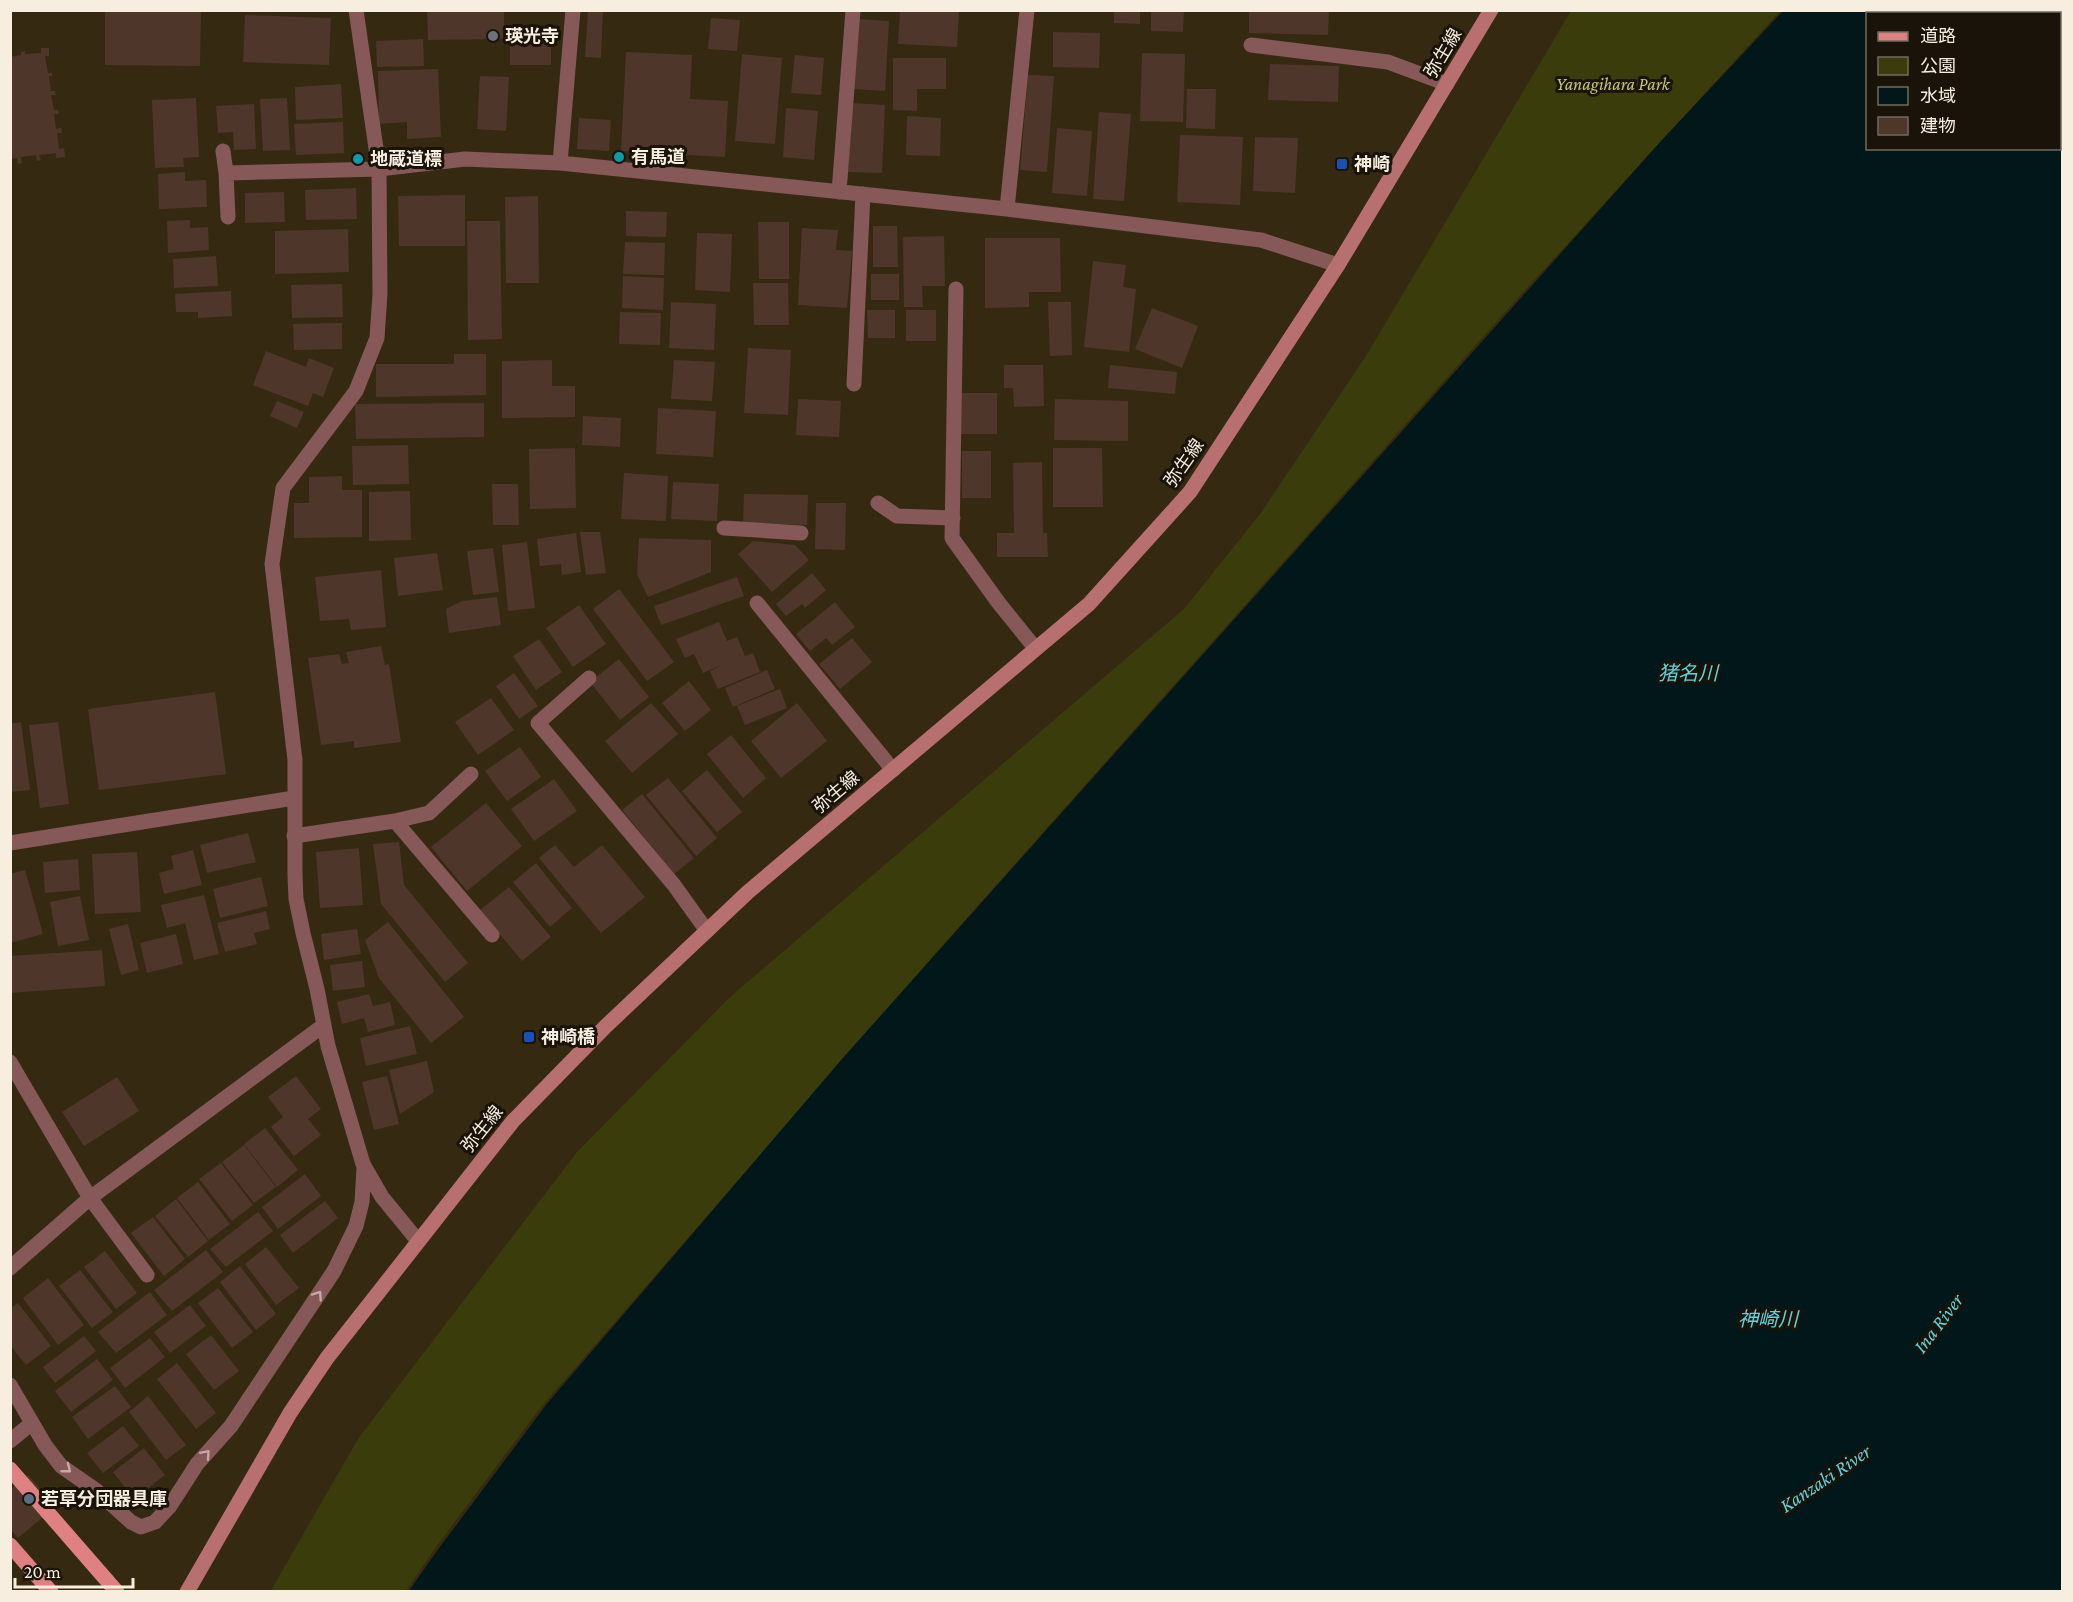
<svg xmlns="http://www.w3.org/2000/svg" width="2073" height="1602" font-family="'Crimson Pro','Noto Sans JP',serif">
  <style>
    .green { fill: #3a3d0b }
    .water { fill: #011719; fill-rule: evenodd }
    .building { fill: #4e362a }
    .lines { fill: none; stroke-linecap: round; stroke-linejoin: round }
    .lane { stroke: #865858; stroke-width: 15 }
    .street { stroke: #865858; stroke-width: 15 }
    .secondary { stroke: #b86f70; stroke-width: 15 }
    .primary { stroke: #df8183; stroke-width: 15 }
    .oneway { stroke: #c4aaa3 }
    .worship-dot { fill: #6b7280; stroke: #191309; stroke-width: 2 }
    .culture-dot { fill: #0f9aa8; stroke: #191309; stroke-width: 2 }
    .transit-dot { fill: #1a4fb4; stroke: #191309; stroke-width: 2 }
    .service-dot { fill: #5c6f8a; stroke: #191309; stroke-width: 2 }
    .labels { text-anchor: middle; stroke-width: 6; stroke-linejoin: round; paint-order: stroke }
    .poi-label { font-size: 18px; font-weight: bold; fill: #f7eee0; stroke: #191309; text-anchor: start }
    .street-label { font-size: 18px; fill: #f7eee0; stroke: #191309 }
    .park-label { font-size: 18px; font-style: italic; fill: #c1c977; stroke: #191309 }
    .water-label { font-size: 20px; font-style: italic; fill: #5ed3dd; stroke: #191309 }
  </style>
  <rect width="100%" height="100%" fill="#362912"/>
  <!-- green -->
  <path class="green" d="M1571,11h209l-274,300 -579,652 -386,444 -105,140 -30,44 -136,1 88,-153 219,-287 153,-155 454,-388 77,-96 105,-157z"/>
  <!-- water -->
  <path class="water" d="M1783,11h279v1580h-1653l25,-36 112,-150 296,-346 819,-918zM1868,14h192v134h-192z"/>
  <!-- building -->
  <path class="building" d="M105,10h96l-1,56 -95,-1z
    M427,10h77v29l-76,1z
    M588,10l15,1 -2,47 -16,-1z
    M900,10h59l-2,37 -59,-3z
    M1114,10h26v14l-26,-1z
    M1151,10h33l-1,22 -32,-1z
    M1249,10h80l-1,25 -79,-2z
    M245,15l86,3 -2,47 -86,-3z
    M711,18l29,2 -3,31 -29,-2z
    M857,19l32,2 -4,70 -32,-2z
    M1053,32l47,1 -1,35 -46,-1z
    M423,39l1,27 -47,1 -1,-26z
    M510,42h41v23h-41z
    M41,48h8v8h-4l3,17h4v3h-3l2,15h4l1,4h-5l3,15h4l1,4h-5l2,15 5,-1 1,5h-5l2,16 5,-1 1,9 -9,1v-5l-17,2 2,5 -4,1 -1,-6 -15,2 1,6 -4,1 -1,-6 -7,1v-102l11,-2v-3l4,-1v3l16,-1z
    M626,52l66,3 -2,44 38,2 -3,56 -104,-6z
    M1142,53l43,1 -2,68 -43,-1z
    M742,54l40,4 -7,86 -40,-3z
    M795,55l29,3 -3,37 -30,-2z
    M893,58h53v31h-29v22l-24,-1z
    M1270,64l69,2 -1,36 -70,-2z
    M438,69l3,68 -34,2v-17l-28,2 -1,-53z
    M1028,75l26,1 -7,96 -27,-2z
    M480,76l29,1 -3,54 -29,-2z
    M341,84l2,34 -47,2 -1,-33z
    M1187,89h29l-1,40 -29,-1z
    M196,98l3,59 -16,1 1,9 -29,1 -3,-68z
    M287,98l3,52 -27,1 -3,-52z
    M852,103l33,2 -3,68 -34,-1z
    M254,104l2,45 -22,1 -1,-18 -15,1 -2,-27z
    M786,108l32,3 -4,49 -31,-3z
    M1099,112l32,2 -7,87 -31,-2z
    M907,116l34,2 -1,38 -34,-1z
    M579,118l32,2 -2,31 -32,-2z
    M343,122l1,31 -48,2 -2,-31z
    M1057,128l35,3 -5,65 -35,-3z
    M1180,135l63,2 -3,68 -63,-3z
    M1255,137l43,1 -3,55 -42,-2z
    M185,172v9l21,-1 1,27 -48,2 -1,-35z
    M356,188l1,31 -51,1 -1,-30z
    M284,192l1,30 -40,1v-30z
    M465,195v51h-66l-1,-50z
    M538,196l1,87h-33l-1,-86z
    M626,211l41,1 -1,25 -40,-1z
    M190,220v8l18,-1 1,23 -41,3 -1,-32z
    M467,221h33l2,118 -34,1z
    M758,222h31v57h-30z
    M873,226h24l1,41h-25z
    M802,228l36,2 -2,20 16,1 -5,57 -49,-3z
    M348,229l1,43 -74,2v-43z
    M697,233l35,1 -2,58 -35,-2z
    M944,236l1,50h-23l1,21h-19l-1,-70z
    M985,238h75l1,54h-32v15l-44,1z
    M625,242l40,1 -1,32 -41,-1z
    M216,256l2,30 -44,2 -1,-29z
    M1093,261l33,4 -3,22 13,2 -7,63 -45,-5z
    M871,274h28v26h-28z
    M623,276l41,2 -1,32 -41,-2z
    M753,283h35l1,42h-35z
    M342,284l1,33 -51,1 -1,-33z
    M231,291l1,25 -34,2v-6h-22l-1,-18z
    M671,302l45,2 -2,46 -45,-2z
    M1048,302h23l1,53 -22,1z
    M1152,308l46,18 -16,42 -47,-19z
    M867,310h28v28h-27z
    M906,310h30v31h-30z
    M620,312l41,1 -1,32 -41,-1z
    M342,323v26l-48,1 -1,-26z
    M748,348l43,2 -3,65 -44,-2z
    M266,351l40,16 3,-9 25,10 -11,29 -10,-4 -5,13 -55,-21z
    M454,354h32v41l-110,2v-33h78z
    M552,360v26h23v31l-73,1v-57z
    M674,360l41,2 -3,39 -41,-2z
    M1004,365h39l1,41 -30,1 -1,-19h-9z
    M1110,365l67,7 -2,22 -67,-6z
    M959,393h38v41h-38z
    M798,399l43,2 -2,36 -43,-2z
    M1055,399l73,2v40l-74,-1z
    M277,401l27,11 -7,16 -27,-12z
    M484,403v34l-128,2 -1,-35z
    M658,408l58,3 -3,46 -57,-3z
    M583,416l38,2 -1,29 -38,-2z
    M408,445l1,39 -56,1 -1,-39z
    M575,448l1,60 -46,1 -1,-60z
    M1053,448h49l1,59h-50z
    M962,451h29v47h-29z
    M1042,462l1,71h4l1,24h-51v-24h17l-1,-70z
    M624,473l44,3 -2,45 -45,-2z
    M342,476v14h20v47l-68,1v-35h15v-26z
    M673,482l46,2 -2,37 -46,-2z
    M492,484h26l1,41h-26z
    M410,491l1,49 -42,1v-49z
    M744,494l64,1 -1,30 -64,-2z
    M816,503h30l-1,47 -30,-1z
    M580,532h20l6,41 -20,2z
    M576,533l5,39 -19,3 -1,-11 -21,2 -3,-27z
    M639,538l72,2v32l-63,25 -11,-23z
    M753,541l42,4 14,15 -37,32 -34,-38z
    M527,542l8,66 -27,3 -6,-66z
    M493,548l6,44 -26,3 -6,-44z
    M437,553l6,37 -45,6 -4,-38z
    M381,570l5,57 -35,3 -2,-11 -29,2 -5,-44z
    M812,573l14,17 -21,18 -3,-4 -16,12 -10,-12z
    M737,577l7,19 -83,29 -7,-19z
    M619,589l55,73 -27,19 -54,-72z
    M497,597l4,28 -52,8 -3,-24 16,-8z
    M835,602l20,25 -23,18 -6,-7 -16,13 -14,-17z
    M579,605l27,39 -33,23 -27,-39z
    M719,622l8,19 10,-4 8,19 8,-3 7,19 -42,17 -8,-18 14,-7 -21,9 -9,-19 -9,4 -9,-19z
    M852,638l20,24 -32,27 -21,-25z
    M539,639l23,33 -26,18 -23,-34z
    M381,646l4,19 4,-1 12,78 -47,6v-7l-33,4 -13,-87 31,-4 3,10 7,-1 -3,-11z
    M619,659l30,38 -29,23 -30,-38z
    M767,670l8,19 -42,18 -8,-19z
    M514,673l24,33 -19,13 -23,-33z
    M689,681l22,29 -26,21 -23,-28z
    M780,689l7,19 -42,17 -8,-19z
    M215,692l11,82 -127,16 -11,-81z
    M491,698l23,32 -36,25 -23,-33z
    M651,703l27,31 -46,39 -27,-32z
    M797,703l30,38 -46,37 -30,-37z
    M21,722l9,68 -20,2v-68z
    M58,722l11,82 -29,4 -11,-83z
    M731,735l35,43 -23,20 -36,-44z
    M520,747l21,30 -34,24 -22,-30z
    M707,770l35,42 -25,20 -35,-41z
    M668,778l49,60 -21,18 -50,-61z
    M554,779l23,32 -43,30 -23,-32z
    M642,794l52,64 -20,16 -52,-64z
    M486,803l36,43 -55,45 -36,-44z
    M248,833l8,29 -49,11 -7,-28z
    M399,842l5,43 64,78 -23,19 -64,-78 -8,-60z
    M555,845l19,22 28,-22 43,52 -44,36 -62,-75z
    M359,848l4,57 -43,3 -4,-56z
    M193,850l9,35 -38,9 -5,-21 15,-4 -3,-13z
    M137,852l4,60 -46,2 -3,-60z
    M78,859l2,31 -35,3 -2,-31z
    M536,863l36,45 -22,19 -37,-45z
    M25,870l18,64 -33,9v-69z
    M261,877l7,29 -48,12 -7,-29z
    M509,887l42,50 -29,24 -42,-51z
    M204,895l15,59 -25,6 -9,-37 -18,5 -6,-23z
    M80,896l9,44 -31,6 -8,-44z
    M266,911l4,18 -16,4 3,11 -32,8 -8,-29z
    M388,922l76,95 -33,26 -52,-65 -14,-38z
    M128,924l11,46 -18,5 -12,-46z
    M357,929l4,25 -37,6 -3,-26z
    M176,934l7,30 -36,9 -7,-30z
    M102,950l3,36 -95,7v-37z
    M362,961l3,26 -32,4 -3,-26z
    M369,994l4,12 17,-4 5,23 -27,7 -4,-14 -22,6 -5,-22z
    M410,1026l7,28 -51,12 -6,-28z
    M427,1061l7,31 -34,22 -11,-44z
    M296,1076l25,33 -13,10 13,16 -27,21 -23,-29 12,-10 -15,-20z
    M387,1076l12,48 -25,6 -12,-48z
    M117,1077l22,34 -55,35 -22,-34z
    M265,1128l33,42 -21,17 -33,-43z
    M244,1145l32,42 -22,16 -32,-41z
    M221,1163l32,42 -21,16 -33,-42z
    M305,1174l16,22 -43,33 -16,-22z
    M198,1182l32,42 -21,16 -32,-42z
    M176,1199l32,42 -20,16 -33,-41z
    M325,1201l13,17 -45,35 -13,-18z
    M258,1212l15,19 -47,36 -16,-18z
    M153,1217l32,42 -21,17 -33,-43z
    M266,1247l33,41 -23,17 -31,-41z
    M206,1250l17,22 -51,39 -18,-21z
    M105,1251l32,42 -21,16 -32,-42z
    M240,1266l36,48 -20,16 -36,-48z
    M80,1270l33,42 -21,16 -33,-42z
    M48,1278l36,47 -26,20 -35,-47z
    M218,1288l35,44 -21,16 -34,-45z
    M150,1292l17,23 -51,38 -18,-21z
    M18,1303l33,43 -25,19 -16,-20v-37z
    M190,1305l16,21 -36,27 -16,-21z
    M211,1335l28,36 -25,19 -28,-36z
    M84,1336l12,15 -41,32 -12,-16z
    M150,1338l15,19 -40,31 -15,-20z
    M97,1359l16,21 -42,32 -16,-21z
    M177,1363l39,50 -20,16 -39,-50z
    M115,1386l16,21 -43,32 -16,-22z
    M148,1396l38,49 -20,15 -37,-48z
    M123,1426l16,20 -36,27 -16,-20z
    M144,1448l21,27 -31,24 -21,-27z
    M28,1475l27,32 -37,31 -8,-9v-39z"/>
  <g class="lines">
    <!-- lane -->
    <path class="lane" d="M1251,45l137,17 59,22
      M956,289l-4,249 46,64 37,46
      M854,384l9,-190
      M878,503l19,13 56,2
      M724,528l77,5
      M757,603l136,167
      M589,678l-51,45 136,162 33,46
      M395,821l97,114
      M294,836l101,-15 34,-8 42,-39
      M90,1198l57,77"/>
    <!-- street -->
    <path class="street" d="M356,10l23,159 1,125 -3,44 -21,53 -73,97 -11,76 23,196v116l1,23 7,34 14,56 11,57 35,118 19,33 36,44
      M223,151l3,22
      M560,163l13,-153
      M839,192l14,-182
      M1007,209l20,-199
      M228,217l-2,-44 153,-4 86,-10 95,4 447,46 254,31 77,25
      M10,843l284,-45
      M10,1062l80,136
      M10,1268l80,-70 234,-173
      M10,1385l35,60 16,21 36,25 34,31 10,5 14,-5 15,-16 27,-42 34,-38 103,-155 22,-45 6,-24 2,-34
      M10,1441l22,-18"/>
    <!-- secondary -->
    <path class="secondary" d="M187,1592l103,-179 37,-55 186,-237 93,-95 142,-134 341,-288 101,-112 148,-227 153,-255"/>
    <!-- primary -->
    <path class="primary" d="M10,1469l107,123
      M10,1545l41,47"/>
  </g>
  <!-- one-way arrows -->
  <defs><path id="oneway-chevron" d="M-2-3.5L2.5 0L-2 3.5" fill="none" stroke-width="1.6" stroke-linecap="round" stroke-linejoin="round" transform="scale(1.5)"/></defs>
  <g class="oneway">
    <use href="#oneway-chevron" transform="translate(318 1295) rotate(-56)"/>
    <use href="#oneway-chevron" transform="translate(206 1454) rotate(-49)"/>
    <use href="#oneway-chevron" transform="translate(67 1469) rotate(38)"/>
  </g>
  <!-- markers -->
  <circle class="worship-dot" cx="493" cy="36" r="6"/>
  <g class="culture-dot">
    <circle cx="619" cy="157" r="6"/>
    <circle cx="358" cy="159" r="6"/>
  </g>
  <g class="transit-dot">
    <rect x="1336" y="158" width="12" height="12" rx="3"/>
    <rect x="523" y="1031" width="12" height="12" rx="3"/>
  </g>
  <circle class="service-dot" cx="29" cy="1499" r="6"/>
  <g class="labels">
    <!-- poi labels -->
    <g class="poi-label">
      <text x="505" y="42">瑛光寺</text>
      <text x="631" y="163">有馬道</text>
      <text x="370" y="165">地蔵道標</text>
      <text x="1354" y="170">神崎</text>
      <text x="541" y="1043">神崎橋</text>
      <text x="41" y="1505">若草分団器具庫</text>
    </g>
    <!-- street labels -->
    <g class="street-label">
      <text transform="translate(1443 53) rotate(-59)" y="6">弥生線</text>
      <text transform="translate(1184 463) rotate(-55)" y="6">弥生線</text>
      <text transform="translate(836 792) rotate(-40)" y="6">弥生線</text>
      <text transform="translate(482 1129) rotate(-51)" y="6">弥生線</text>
    </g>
    <!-- park labels -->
    <g class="park-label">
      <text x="1613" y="90">Yanagihara Park</text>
    </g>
    <!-- water labels -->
    <g class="water-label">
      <text x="1688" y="680">猪名川</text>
      <text x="1768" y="1326">神崎川</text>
      <text transform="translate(1938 1323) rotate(-53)" y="7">Ina River</text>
      <text transform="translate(1825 1478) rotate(-34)" y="7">Kanzaki River</text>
    </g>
  </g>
  <!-- border -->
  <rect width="2073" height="1602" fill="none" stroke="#f7eee0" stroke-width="24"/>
  <!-- legend -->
  <rect x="1866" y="12" width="195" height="138" fill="#191309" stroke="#726b5f" stroke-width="1.5"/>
  <rect x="1878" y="32" width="30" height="9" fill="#df8183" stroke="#726b5f" stroke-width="1.5"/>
  <text x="1920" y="42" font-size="18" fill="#f7eee0">道路</text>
  <rect x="1878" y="57" width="30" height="18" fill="#3a3d0b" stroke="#726b5f" stroke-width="1.5"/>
  <text x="1920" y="72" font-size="18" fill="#f7eee0">公園</text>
  <rect x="1878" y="87" width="30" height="18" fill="#011719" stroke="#726b5f" stroke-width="1.5"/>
  <text x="1920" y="102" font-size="18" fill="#f7eee0">水域</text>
  <rect x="1878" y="117" width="30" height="18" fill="#4e362a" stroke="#726b5f" stroke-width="1.5"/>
  <text x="1920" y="132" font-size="18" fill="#f7eee0">建物</text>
  <!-- scale -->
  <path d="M15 1578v9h118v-9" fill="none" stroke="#f7eee0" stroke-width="3"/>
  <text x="24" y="1578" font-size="18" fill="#f7eee0" stroke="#191309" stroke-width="4.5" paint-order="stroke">20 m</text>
</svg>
